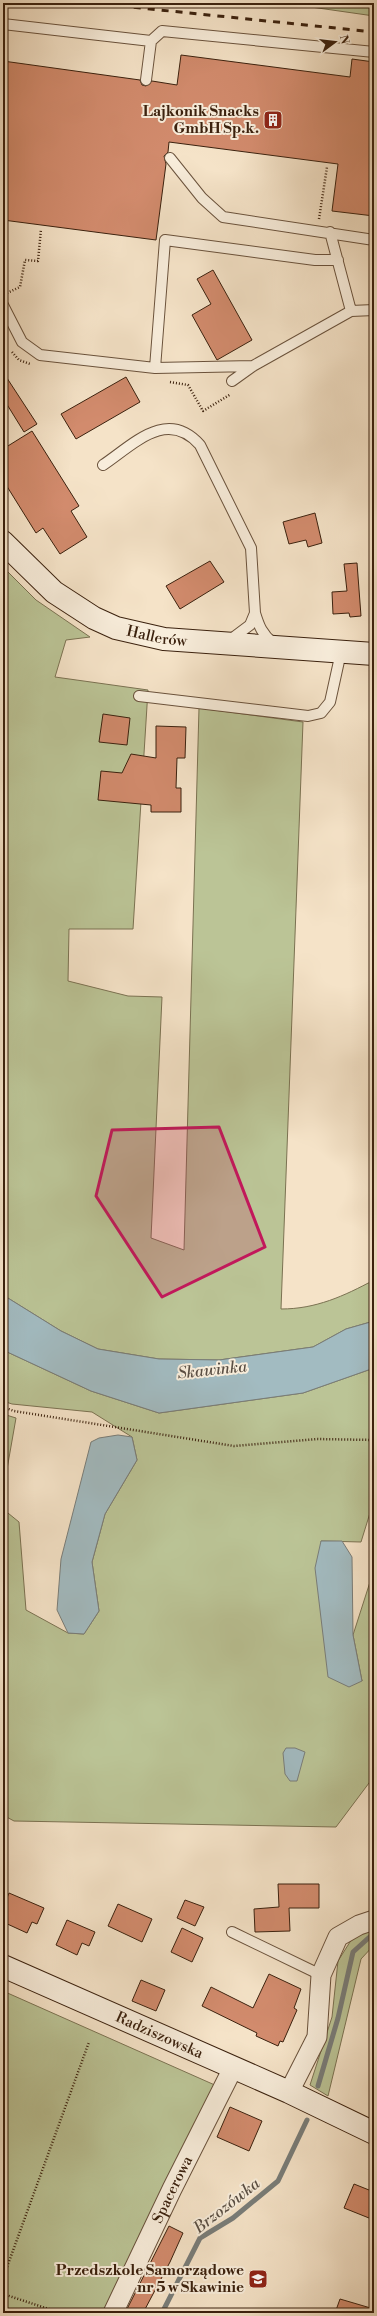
<svg xmlns="http://www.w3.org/2000/svg" width="377" height="2316" font-family="'Libre Bodoni',serif">
  <style>
    .green { fill: #bbc496; stroke: #7b7252 }
    .water { fill: #a2bbc1; stroke: #797d79 }
    .lines { fill: none; stroke-linecap: round; stroke-linejoin: round }
    .stream { stroke: #797d79; stroke-width: 5 }
    .building { fill: #d28b6d; stroke: #3b210e }
    .lane-casing { stroke: #6a523c; stroke-width: 12 }
    .street-casing { stroke: #6a523c; stroke-width: 21 }
    .secondary-casing { stroke: #3b210e; stroke-width: 24 }
    .path { stroke: #3b210e; stroke-width: 2.5; stroke-dasharray: 1 2; stroke-linecap: butt }
    .lane { stroke: #f8eddb; stroke-width: 10 }
    .street { stroke: #f8eddb; stroke-width: 19 }
    .secondary { stroke: #f8eddb; stroke-width: 22 }
    .rail { stroke: #3b210e; stroke-width: 3; stroke-dasharray: 7 7; stroke-linecap: butt }
    .marked { fill: #c2185b; fill-opacity: 0.2; stroke: #c2185b; stroke-width: 3; stroke-linejoin: round }
    .labels { text-anchor: middle; stroke-width: 4; stroke-linejoin: round; paint-order: stroke }
    .poi-label { font-size: 15px; font-weight: bold; fill: #3b210e; stroke: #f8eddb; text-anchor: end }
    .street-label { font-size: 15px; fill: #3b210e; stroke: #f8eddb }
    .water-label { font-size: 16px; font-style: italic; fill: #5a4f44; stroke: #f8eddb }
  </style>
  <rect width="100%" height="100%" fill="#f5e3c8"/>
  <filter id="stains"><feTurbulence type="fractalNoise" baseFrequency=".005" numOctaves="4"/><feColorMatrix values="0 0 0 0 .2 0 0 0 0 .09 0 0 0 0 .02 0 0 0 .5 -.17"/></filter>
  <radialGradient id="worn" r=".72"><stop offset=".6" stop-color="#630" stop-opacity="0"/><stop offset="1" stop-color="#630" stop-opacity=".3"/></radialGradient>
  <!-- green -->
  <path class="green" d="M283,3h91v13z
    M3,567l33,33 54,37 -24,3 -11,37 93,13 -15,239h-64l-1,52 60,15 34,1 -11,241 33,12 15,-542 104,14 -22,587c35,0 63,-13 93,-29v41l-28,8 -33,18 -94,13 -60,-1 -61,-10 -37,-18 -58,-36z
    M3,1350l88,41 68,22 144,-20 71,-25v132l-13,42 -40,-1 41,140 -9,-46 17,-53h4v183l-2,14 -36,48 -322,-6 -11,-6v-306l16,13 7,88 42,23 16,1 15,-23 -7,-49 13,-48 32,-54 -5,-23 -40,-25 -80,-8 -9,-3z
    M3,1414l13,4 -13,74z
    M374,1925v20l-13,14 -33,137 -18,-11 22,-68 6,-56 17,-27z
    M3,1991l214,95 -113,227h-101z"/>
  <!-- water -->
  <path class="water" d="M3,1295l58,36 37,18 61,10 60,1 94,-13 33,-18 28,-8v47l-71,25 -144,20 -68,-22 -88,-41z
    M118,1435l14,2 5,23 -32,54 -13,48 7,49 -15,23 -16,-1 -11,-23 4,-51 30,-117 8,-4z
    M321,1541h21l10,16 1,78 9,46 -13,6 -21,-10 -13,-109z
    M286,1748h9l10,4 -8,29h-7l-5,-7 -2,-21z"/>
  <g class="lines">
    <!-- stream -->
    <path class="stream" d="M318,2086l20,-68 15,-66 21,-19
      M162,2313l38,-75 33,-20 45,-37 29,-61"/>
  </g>
  <!-- building -->
  <path class="building" d="M181,55l169,22 2,-18 22,3v154l-42,-5 6,-47 -169,-22 -1,10 -4,4 2,8 -10,76 -153,-20v-159l137,19 2,5 4,1 6,-5 25,4z
    M213,270l39,70 -35,20 -25,-45 19,-11 -14,-25z
    M3,372l34,52 -13,8 -21,-34z
    M126,377l14,25 -64,37 -15,-25z
    M32,431l47,75 -8,5 16,26 -27,17 -17,-26 -7,5 -33,-53v-31z
    M315,513l7,30 -14,4 -2,-7 -17,4 -6,-22z
    M210,561l14,21 -44,27 -14,-23z
    M357,563l4,53 -11,1 -1,-4 -16,1 -1,-22 15,-1 -3,-27z
    M103,714l27,4 -3,27 -28,-3z
    M156,726l30,1 -1,31h-8l-1,30h5v24h-30v-7l-53,-5 3,-29 21,2 9,-19 25,4z
    M278,1884h41v24h-30l1,23 -35,1 -1,-23 25,-2z
    M9,1893l35,15 -7,16 -5,-2 -5,11 -24,-11v-14z
    M185,1900l19,7 -9,19 -18,-8z
    M118,1904l34,15 -10,23 -34,-16z
    M67,1920l28,12 -6,14 -7,-3 -5,12 -21,-10z
    M182,1928l21,10 -11,24 -21,-10z
    M269,1974l32,15 -7,19 3,2 -14,32 -3,-1 -2,5 -22,-10 1,-3 -55,-27 9,-19 42,21z
    M141,1980l24,10 -9,21 -24,-10z
    M230,2107l32,14 -13,30 -32,-14z
    M354,2184l20,8v28l-30,-12z
    M169,2226l14,7 -13,29 -27,51h-18z
    M340,2299l34,10v4h-39z"/>
  <g class="lines">
    <!-- lane casing -->
    <g class="lane-casing">
      <path id="lane" d="M3,24l148,17
        M146,80l5,-39 11,-10 212,21
        M170,158l32,40 21,19 151,23
        M3,305l19,37 18,13 115,13 98,-2
        M351,311l23,-1
        M155,368l10,-128 150,20h23
        M232,381l21,-15 98,-55 -21,-79
        M103,465c31,-21 64,-57 97,-20l51,103 4,65
        M230,640l20,-15 5,-12c4,13 7,21 18,30
        M139,696l169,20 13,-3 9,-11 11,-50
        M232,1932l89,43"/>
    </g>
    <!-- street casing -->
    <g class="street-casing">
      <g id="street">
        <path d="M289,2092l28,-55 4,-62 17,-38 21,-12 15,-5"/>
        <path id="s1" d="M113,2313l59,-124 61,-121"/>
      </g>
    </g>
    <!-- secondary casing -->
    <g class="secondary-casing">
      <g id="secondary">
        <path id="s2" d="M3,542l51,50 40,26 22,10 48,11 210,15"/>
        <path id="s3" d="M3,1966l286,126 85,41"/>
      </g>
    </g>
    <!-- path -->
    <path class="path" d="M319,219l8,-52
      M7,293l13,-6 5,-27 13,1 3,-32
      M12,352l7,8 11,4
      M170,382l18,3 15,26 28,-17
      M3,1407l11,4 220,35 83,-7 57,1
      M3,2278l86,-236
      M3,2294l58,19"/>
    <!-- lane -->
    <use href="#lane" class="lane"/>
    <!-- street -->
    <use href="#street" class="street"/>
    <!-- secondary -->
    <use href="#secondary" class="secondary"/>
    <!-- rail -->
    <path class="rail" d="M92,3l282,29"/>
  </g>
  <!-- marked area -->
  <path class="marked" d="M219,1127l46,120 -103,50 -66,-101 16,-66z"/>
  <!-- icons -->
  <defs>
    <g id="building-square" transform="scale(1)"><rect x="-9" y="-9" width="18" height="18" rx="4" fill="#8f2418" stroke="#f8eddb"/><path d="M-4-6H4V6H1V3H-1V6H-4ZM-2.5-4.3h1.7v1.8h-1.7ZM.8-4.3h1.7v1.8H.8ZM-2.5-1h1.7V.8h-1.7ZM.8-1h1.7V.8H.8Z" fill="#fff"/></g>
    <g id="school-square" transform="scale(1)"><rect x="-9" y="-9" width="18" height="18" rx="4" fill="#8f2418" stroke="#f8eddb"/><path d="M0-5L7-2L0 1L-7-2ZM-4 1L0 2.5L4 1V4Q0 6-4 4Z" fill="#fff"/></g>
  </defs>
  <g fill-rule="evenodd">
    <use href="#building-square" x="273" y="120"/>
    <use href="#school-square" x="258" y="2279"/>
  </g>
  <g class="labels">
    <!-- poi labels -->
    <g class="poi-label">
      <text x="259" y="116">Lajkonik Snacks<tspan x="259" dy="17">GmbH Sp.k.</tspan></text>
      <text x="244" y="2275">Przedszkole Samorządowe<tspan x="244" dy="17">nr 5 w Skawinie</tspan></text>
    </g>
    <!-- street labels -->
    <g class="street-label">
      <text dy="5" stroke="none"><textPath href="#s2" startOffset="185">Hallerów</textPath></text>
      <text dy="5" stroke="none"><textPath href="#s3" startOffset="171">Radziszowska</textPath></text>
      <text dy="5" stroke="none"><textPath href="#s1" startOffset="137">Spacerowa</textPath></text>
    </g>
    <!-- water labels -->
    <g class="water-label">
      <text transform="translate(212 1369) rotate(-6)" y="6">Skawinka</text>
      <text transform="translate(226 2205) rotate(-38)" y="6">Brzozówka</text>
    </g>
  </g>
  <!-- margin -->
  <rect width="377" height="2316" fill="none" stroke="#f5e3c8" stroke-width="16"/>
  <rect x="4" y="4" width="369" height="2308" fill="none" stroke="#3b210e" stroke-width="2"/>
  <rect x="8" y="8" width="361" height="2300" fill="none" stroke="#3b210e"/>
  <!-- north arrow -->
  <g transform="translate(335 42) rotate(75)" stroke="#f8eddb" stroke-width="3" paint-order="stroke">
  <path d="M0-3L7 15L0 10L-7 15Z" fill="#3b210e"/>
  <text y="-6" font-size="11" font-weight="bold" text-anchor="middle" fill="#3b210e">N</text>
  </g>
  <rect width="100%" height="100%" filter="url(#stains)"/>
  <rect width="100%" height="100%" fill="url(#worn)"/>
</svg>
